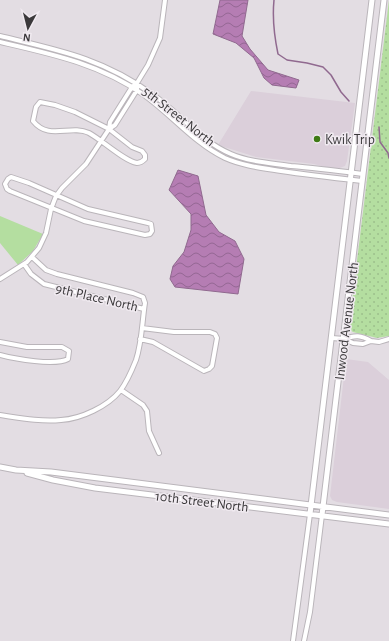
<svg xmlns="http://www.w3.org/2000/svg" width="389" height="641" font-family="'Alegreya Sans',sans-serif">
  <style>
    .built { fill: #dbcfda }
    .grass { fill: url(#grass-dots) }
    .park { fill: #b4dea0 }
    .water { fill: url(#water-waves); stroke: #90698f }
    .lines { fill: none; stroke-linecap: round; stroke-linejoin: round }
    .stream { stroke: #90698f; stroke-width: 1.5 }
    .minor-casing { stroke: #bab5ba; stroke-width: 6 }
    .major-casing { stroke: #bab5ba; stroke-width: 7 }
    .minor { stroke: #fff; stroke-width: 4 }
    .major { stroke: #fff; stroke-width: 5 }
    .poi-dot { fill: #3e7a14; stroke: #f0eaf0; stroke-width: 1.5 }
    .labels { text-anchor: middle; stroke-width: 3; stroke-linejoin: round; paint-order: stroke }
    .street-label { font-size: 14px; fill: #3b393b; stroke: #f0eaf0 }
    .poi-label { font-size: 14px; fill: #3b393b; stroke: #f0eaf0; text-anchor: start }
  </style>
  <defs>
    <pattern id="grass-dots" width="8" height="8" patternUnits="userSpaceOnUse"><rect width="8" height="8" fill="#b4dea0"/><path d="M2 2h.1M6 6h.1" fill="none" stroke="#9cbf8b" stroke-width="1.8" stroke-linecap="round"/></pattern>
    <pattern id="water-waves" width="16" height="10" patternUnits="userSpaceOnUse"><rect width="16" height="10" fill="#b57db3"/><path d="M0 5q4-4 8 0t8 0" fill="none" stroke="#946793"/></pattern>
  </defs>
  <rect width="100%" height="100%" fill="#e3dde3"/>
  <!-- built -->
  <path class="built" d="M251,91l104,12 -8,58 -2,5 -8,3 -12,-2 -11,-3 -58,-7 -38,-12z
    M346,359l22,3 21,18v129l-52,-7 -5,-2 -2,-4z"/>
  <!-- grass -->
  <path class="grass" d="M389,0v336l-12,2 -24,-6 -3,-2 -1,-4z"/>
  <!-- park -->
  <path class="park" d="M0,216l43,18 -10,17 -15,14 -18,-22z"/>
  <!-- water -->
  <path class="water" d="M220,0h28l-6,36 8,13 18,21 31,10 -3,8 -24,-3 -8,-7 -10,-20 -18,-15 -23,-9z
    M178,170l20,6 8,39 13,17 16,9 9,18 -6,35 -63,-7 -5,-8 3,-13 11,-14 7,-22v-16l-22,-24z"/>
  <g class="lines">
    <!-- stream -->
    <path class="stream" d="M274,0c-2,20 0,35 4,54l9,6 20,3 16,4 8,8 10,17 8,9
      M379,127l1,15 8,11 1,5"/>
    <!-- minor casing -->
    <g class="minor-casing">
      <path id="minor" d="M0,36c58,14 102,22 152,58 28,19 48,47 79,60 19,8 40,9 60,12 24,2 48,5 72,8
        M0,42c52,12 100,22 144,53 28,20 50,48 81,63 18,8 37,10 56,13 27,4 54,7 81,10
        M40,102l15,3 20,7 34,17 23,18 10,4 3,4v4c-3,3 -5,4 -8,4 -13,-2 -35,-23 -48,-30 -19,-9 -40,8 -56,-12l3,-14z
        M109,129l1,-7 22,-35 5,-4 11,-18 12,-27 5,-38
        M11,177l18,6 59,26 60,14 3,1 1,7 -2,3 -5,1 -61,-14 -74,-30 -3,-2 -2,-5 3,-5z
        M24,264l7,10 13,10 100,25
        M0,279l27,-17 12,-14 7,-15 5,-24 5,-13 6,-8 24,-24 23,-35 6,-4 22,-35v-3
        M332,338l12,1 9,4 10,1 8,-3 8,1 10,-3
        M140,339l13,3 51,29 5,-2 3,-3 5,-28 -2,-4 -5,-2h-36l-32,-4
        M344,339c11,-4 17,-4 27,2
        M0,342l27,5h35l7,4 -1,8c-13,7 -53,0 -68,-4
        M121,390l22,15 4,6 2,20 10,22
        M0,415c20,3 41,7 61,5 20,-1 47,-14 59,-29 7,-9 12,-21 16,-31 6,-18 6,-38 9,-57l-2,-6 -10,-4 -76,-19 -11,-4 -14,-13
        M293,641l17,-127
        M304,641l6,-29 12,-97"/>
    </g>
    <!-- major casing -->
    <g class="major-casing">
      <path id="major" d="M0,467l16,3 35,2 338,43
        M27,473l26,7 42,8 294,36
        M310,514l62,-514
        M322,515l62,-515"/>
    </g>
    <!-- minor -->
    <use href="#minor" class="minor"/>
    <!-- major -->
    <use href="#major" class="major"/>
  </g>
  <!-- markers -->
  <circle class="poi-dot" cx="317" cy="139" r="4"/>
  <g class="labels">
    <!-- street labels -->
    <g class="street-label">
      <text transform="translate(179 116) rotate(38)" y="5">5th Street North</text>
      <text transform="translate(97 297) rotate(13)" y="5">9th Place North</text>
      <text transform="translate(346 321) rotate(-83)" y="5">Inwood Avenue North</text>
      <text transform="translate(202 501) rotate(7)" y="5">10th Street North</text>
    </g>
    <!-- poi labels -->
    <g class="poi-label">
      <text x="325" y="144">Kwik Trip</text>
    </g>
  </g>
  <!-- north arrow -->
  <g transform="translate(28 28) rotate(187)" stroke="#f0eaf0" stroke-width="3" paint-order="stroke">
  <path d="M0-3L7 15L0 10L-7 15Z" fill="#3b393b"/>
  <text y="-6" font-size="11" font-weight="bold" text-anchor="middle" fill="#3b393b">N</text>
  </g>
</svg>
